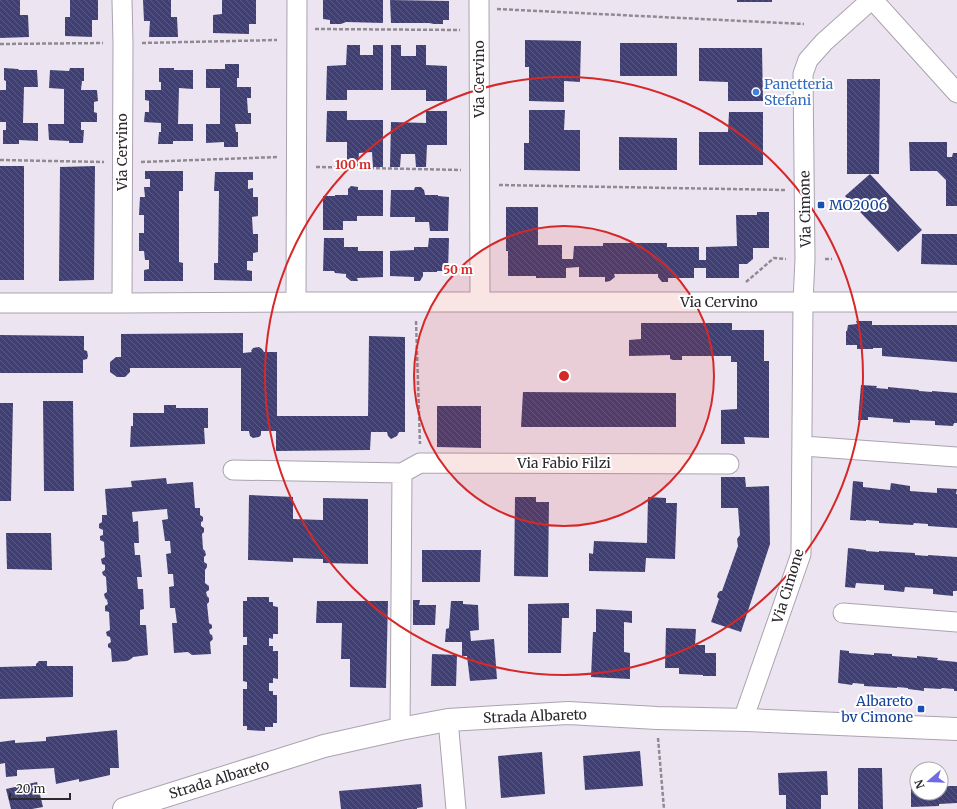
<svg xmlns="http://www.w3.org/2000/svg" width="957" height="809" font-family="Merriweather,serif">
  <style>
    .building { fill: url(#building-back-hatch) }
    .lines { fill: none; stroke-linecap: round; stroke-linejoin: round }
    .minor-casing { stroke: #aaa3af; stroke-width: 21 }
    .tertiary-casing { stroke: #aaa3af; stroke-width: 24 }
    .path { stroke: #908b93; stroke-width: 2.5; stroke-dasharray: 4 2; stroke-linecap: butt }
    .minor { stroke: #fff; stroke-width: 19 }
    .tertiary { stroke: #fff; stroke-width: 22 }
    .ring { fill: none; stroke: #d62828; stroke-width: 2 }
    .shop-dot { fill: #3f7fe0; stroke: #fff; stroke-width: 1.5 }
    .transit-dot { fill: #1a4fb4; stroke: #fff; stroke-width: 1.5 }
    .labels { text-anchor: middle; stroke-width: 4; stroke-linejoin: round; paint-order: stroke }
    .street-label { font-size: 14px; fill: #2c292e; stroke: #fff }
    .shop-label { font-size: 14px; fill: #366cbe; stroke: #fff; text-anchor: start }
    .transit-label { font-size: 14px; fill: #164399; stroke: #fff; text-anchor: start }
    .centre { fill: #d62828; stroke: #fff; stroke-width: 2 }
    .ring-label { font-size: 12px; text-anchor: middle; font-weight: bold; fill: #d62828; stroke: #fff; stroke-width: 4; stroke-linejoin: round; paint-order: stroke }
  </style>
  <defs>
    <pattern id="building-back-hatch" width="6" height="6" patternUnits="userSpaceOnUse"><rect width="6" height="6" fill="#3f3f74"/><path d="M-1 5l2 2M0 0l6 6M5-1l2 2" fill="none" stroke="#595983"/></pattern>
  </defs>
  <rect width="100%" height="100%" fill="#ece5f1"/>
  <!-- building -->
  <path class="building" d="M0,0h20v15h8l1,22 -29,1z
    M70,0h28v20h-6v17l-27,-1v-19h5z
    M143,0h28v17h6l1,20h-29l1,-16h-6z
    M222,0h34v24h-7v10l-36,-1v-18l9,-1z
    M323,0h60v23l-37,-1 -5,2h-11v-4l-7,-1z
    M390,0l59,1v19h-6v4h-9l-5,-1h-38z
    M737,0h35v2h-35z
    M525,40l56,1 -1,41 -16,-1v21l-35,-1v-34h-4z
    M620,43h57v33h-57z
    M347,45h13v10h13v-10h10v45h-36v10h-21l1,-34 19,-1z
    M391,45h10v11h15v-11h10v20l21,1v35h-21v-11h-35z
    M699,48h63l1,53h-35v-19l-29,-1z
    M225,64h14v14h-2v9h14v11h-4l1,15h3v11h-16l1,8h2v15h-14v-5l-18,1v-19h14v-36h-14v-19h19z
    M4,68l14,1 1,1h18l1,17h-14l-1,36h15v18l-19,-1v4h-16v-14h3v-8h-6v-32h6v-9l-2,-1z
    M70,68h14v13h-2l-1,9h16l1,11 -4,1v10l3,1v9h-16v8h3l-1,13h-14v-2l-20,-1 -1,-16h16v-35l-15,-1 1,-18 19,1z
    M159,68h15v2h19v19l-14,-1 -1,36h15v17h-20v3h-15l1,-12h2v-9l-17,-1 1,-10h4v-11l-4,-1v-10h16v-8h-2z
    M847,79h33l-1,95h-32z
    M529,110h36l-1,20h16v41l-56,-1v-27h5z
    M327,111h20v9h36v47h-10l-1,-15 -13,1 -1,13h-11v-24h-21z
    M426,111h21v34h-20l-1,22h-10l-1,-13h-14l-1,13h-10l1,-45 35,1z
    M729,112h34v53h-64v-33h29z
    M619,137l58,1v32h-58z
    M909,142h38v15h5l1,-4h4v53h-11v-26l-9,-9h-27z
    M0,166h24v114h-24z
    M95,166l-1,114 -35,1 1,-114z
    M145,171h38v20h-4v71l4,1v18h-39v-11l5,-1v-9h-4l-1,-9h-5v-18h5v-18h-5l1,-18h5l-1,-10h6v-8h-5z
    M215,172h38v8h-5v9l5,-1v9h5v19l-6,1 1,17h5v18l-5,1v8h-6v9l5,1v10l-38,-1v-17h4l1,-72h-5z
    M870,174l52,56 -24,22 -53,-56z
    M351,186l7,1v3h25v26h-26v5h-14v9h-20v-34h12v-1h13v-6z
    M415,187h6l3,3 1,5h13v1l11,1 -1,34h-18l-1,-9h-14v-5h-25l1,-27h23z
    M506,207h32v38h24v14h11l1,-13h29v-3h64v4h32v13h7v-13l31,-1 -1,-31h21v-3h12v36h-16v11l-6,5h-8v14h-33v-10h-12v10h-26v4h-6l-4,-5v-3h-44l1,3 -5,4 -5,1v-5h-26v-10l-13,1v10h-30v-2h-28v-25h-2z
    M922,234h35v31l-36,-1z
    M324,238h20v9h14v4h25v26l-26,1 1,3h-7l-5,-4v-3l-11,-1 -1,-2h-11z
    M429,238h20l-1,33h-11v1h-14v4l-3,5h-6v-4l-24,-1v-25l24,-1v-3h14z
    M856,321h16v4h85v37l-75,-6v-8h-9v1h-16v-4h-11v-14h1l1,-6 9,-1z
    M641,323h91v7h32v31h5v77l-25,-1 1,7h-24v-34l16,-1v-47h-6v-6h-49v4h-9l-3,-1v-4l-41,1v-16l12,-1z
    M243,333v20l9,-1 -1,-1 2,-3 6,-1 3,2 2,3h13v64h91l1,-80 36,1v95h-6l-2,4 -6,3 -3,-3 -1,-4h-16l-1,18 -94,1v-20h-15v4l-2,2 -6,1 -3,-2 -1,-5h-8v-63h-111v4l-5,5h-8l-7,-5v-10l6,-5h5v-23z
    M0,335l84,1v14l3,1 1,5 -1,3 -4,1v13h-83z
    M861,385l16,1 -1,2 12,1v-2l31,3v1l13,1v-1l25,2v30h-3l-1,3 -18,-1v-4l-25,-1v3l-17,-1v-3l-25,-2v3h-10z
    M523,392l153,1v34h-155z
    M43,401h30l1,90h-30z
    M0,403h13l-2,98h-11z
    M164,405h12v3h32v20h-4l1,16 -75,3 1,-21h2v-13h31z
    M437,406h44v42l-44,-1z
    M721,477h24l1,10 23,-1 1,58 -29,88 -30,-10 8,-23 -2,-2 1,-4 2,-2h2l16,-45 -1,-7 3,-4 -2,-27h-17z
    M166,478l1,6 26,-2 2,26h5v7l3,2v4l-2,1v4l3,2v4l-2,2 1,15 2,2 1,4 -2,2v5l3,2v3l-2,3v13l4,3v4l-3,2 1,4 2,2v4l-2,2 2,19 3,2v3l-3,2 1,4 2,1 1,4 -3,3 1,12 -19,1 -4,-3 -14,1 -2,-30h5l-2,-15h-5l-1,-21 5,-1 -1,-12h-5l-2,-20 5,-1 -1,-12h-5l-3,-21 6,-1 -1,-10 -35,3 1,10 5,-1 1,22h-5l1,12h5l2,22h-5l1,12h5l1,20 -4,1v15h6l2,30 -15,2 -2,2 -4,2 -15,1 -1,-13 -3,-2v-3l3,-2 -1,-5 -3,-1 -1,-4 4,-2 -1,-18 -4,-1v-5l3,-2 -1,-4 -2,-2 -1,-4 3,-2 -1,-15 -3,-2 -1,-3 3,-2v-5l-3,-1 -1,-5 4,-2 -1,-15 -4,-2v-4l3,-1v-5l-4,-2v-4l3,-2v-7h5l-2,-26 27,-2 -1,-6z
    M853,481l10,1v5l27,3 1,-7 19,3v5l27,2v-5l20,1 -1,5h1v34l-29,-2v-2l-14,-1 -1,2 -34,-2v-2l-13,-1v1l-16,-1z
    M249,495l44,2v22l30,1v-22l45,1v65l-45,-1v-4l-30,-1v4l-45,-2z
    M515,497h21v5h13l-1,75 -34,-1z
    M648,497l18,1v5h11l-2,56 -29,-1 -1,14 -56,-1v-18l4,1 1,-13 53,2z
    M6,533h45l1,37 -45,-1z
    M848,548l18,2v1l13,1v-1l36,2v2l13,1v-1l29,2v34h-4v5l-20,-2v-5l-28,-2 -1,5 -20,-2v-5l-28,-2 -1,5 -10,-1z
    M422,550h59l-1,32h-58z
    M247,597h22v5h4v4l5,1v27h-5v5l-4,-1v8h4v5h5v28l-5,-1v5h-4v8h4v4h4v28h-4v4h-8v4l-18,-1v-4h-4v-37h4v-7l-4,-1v-36h4v-8h-4v-36h4z
    M413,600h7l-1,5h17l-1,20h-22z
    M317,601h71l-2,87 -36,-1v-28h-9l1,-36h-26z
    M451,601h12v3l15,1 1,25 -9,1 1,10 23,-2 3,40 -27,2 -3,-25h-5v-14h-17l1,-13 3,-1z
    M569,603v15h-7l-1,35h-33v-49z
    M596,609l36,2v12l-8,-1v30l6,1v26l-39,-2 2,-45h3z
    M666,628l30,1 -1,16h10v8h11v23h-13v-1l-24,-1v-6h-14z
    M840,650l9,1v2l25,2v-2l18,1v2l25,2v-2l21,2 -1,2 20,2v29h-3v-2l-12,-1 -1,1 -17,-1v3l-16,-2v-1l-11,-1v1l-33,-2v-2l-11,-1 -1,2 -14,-2z
    M432,654l25,1 -1,31h-25z
    M39,661h8v5h26v31l-73,2v-32l36,-1v-2z
    M117,730l2,38h-9v7l-31,7v-3l-23,5 -2,-16 -37,2v6l-11,1 -1,-14 -5,1v-22l15,-2v3l31,-2v-4z
    M640,751l3,35 -58,4 -2,-34z
    M542,752l3,42 -44,4 -3,-42z
    M858,768h24l1,41h-25z
    M827,771l1,24h-7v14h-35v-14h-7l-1,-22z
    M37,782l6,25 -11,2h-21l-5,-20z
    M421,784l2,23 -6,1v1h-76l-2,-18z
    M911,786h6v7h24v-7h16v17l-18,1v2l-28,1z"/>
  <g class="lines">
    <!-- minor casing -->
    <g class="minor-casing">
      <path id="minor" d="M479,0l1,302
        M873,0l84,93
        M296,302l1,-302
        M0,303h122l174,-1h661
        M122,303l1,-260 -1,-43
        M803,446l154,11
        M233,470l169,3
        M843,613l114,9
        M448,720l8,89
        M743,720l58,-166 2,-252 2,-43 -2,-185 5,-14 16,-18 47,-42
        M400,729l2,-256 18,-10 309,1"/>
    </g>
    <!-- tertiary casing -->
    <g class="tertiary-casing">
      <path id="tertiary" d="M124,809l200,-63 76,-17 48,-9 120,-7 89,5 90,2 210,9"/>
    </g>
    <!-- path -->
    <path class="path" d="M497,9l307,15
      M315,29l145,1
      M142,43l135,-3
      M0,44l103,-1
      M0,160l104,2
      M141,162l137,-5
      M316,167l145,3
      M499,185l287,5
      M825,259h7
      M746,282l28,-24 12,1
      M416,321l4,123
      M658,738l6,71"/>
    <!-- minor -->
    <use href="#minor" class="minor"/>
    <!-- tertiary -->
    <use href="#tertiary" class="tertiary"/>
  </g>
  <!-- distance rings -->
  <circle cx="564" cy="376" r="150" fill="#d62828" fill-opacity=".12"/>
  <g class="ring">
    <circle cx="564" cy="376" r="150"/>
    <circle cx="564" cy="376" r="299"/>
  </g>
  <!-- markers -->
  <circle class="shop-dot" cx="756" cy="92" r="4"/>
  <g class="transit-dot">
    <rect x="817" y="201" width="8" height="8" rx="2"/>
    <rect x="917" y="705" width="8" height="8" rx="2"/>
  </g>
  <g class="labels">
    <!-- street labels -->
    <g class="street-label">
      <text transform="translate(479 79) rotate(-90)" y="5">Via Cervino</text>
      <text transform="translate(122 152) rotate(-90)" y="5">Via Cervino</text>
      <text transform="translate(805 209) rotate(-91)" y="5">Via Cimone</text>
      <text x="719" y="307">Via Cervino</text>
      <text x="564" y="468">Via Fabio Filzi</text>
      <text transform="translate(788 586) rotate(-73)" y="5">Via Cimone</text>
      <text transform="translate(535 716) rotate(-2)" y="5">Strada Albareto</text>
      <text transform="translate(219 779) rotate(-17)" y="5">Strada Albareto</text>
    </g>
    <!-- shop labels -->
    <g class="shop-label">
      <text x="764" y="89">Panetteria<tspan x="764" dy="16">Stefani</tspan></text>
    </g>
    <!-- transit labels -->
    <g class="transit-label">
      <text x="829" y="210">MO2006</text>
      <text x="913" y="706" text-anchor="end">Albareto<tspan x="913" dy="16">bv Cimone</tspan></text>
    </g>
  </g>
  <circle cx="564" cy="376" r="6" class="centre"/>
  <g class="ring-label">
    <text x="353" y="169">100 m</text>
    <text x="458" y="274">50 m</text>
  </g>
  <!-- north arrow -->
  <g transform="translate(929 781) rotate(251)"><circle r="19" fill="#ffffff" stroke="#aba9ab"/>
  <path d="M0-3L7 15L0 10L-7 15Z" fill="#6f6ae4"/>
  <text y="-6" font-size="11" font-weight="bold" text-anchor="middle" fill="#2c292e">N</text>
  </g>
  <!-- scale -->
  <path d="M10 793v6h60v-6" fill="none" stroke="#2c292e" stroke-width="2"/>
  <text x="16" y="793" font-size="12" fill="#2c292e" stroke="#ffffff" stroke-width="3" paint-order="stroke">20 m</text>
</svg>
